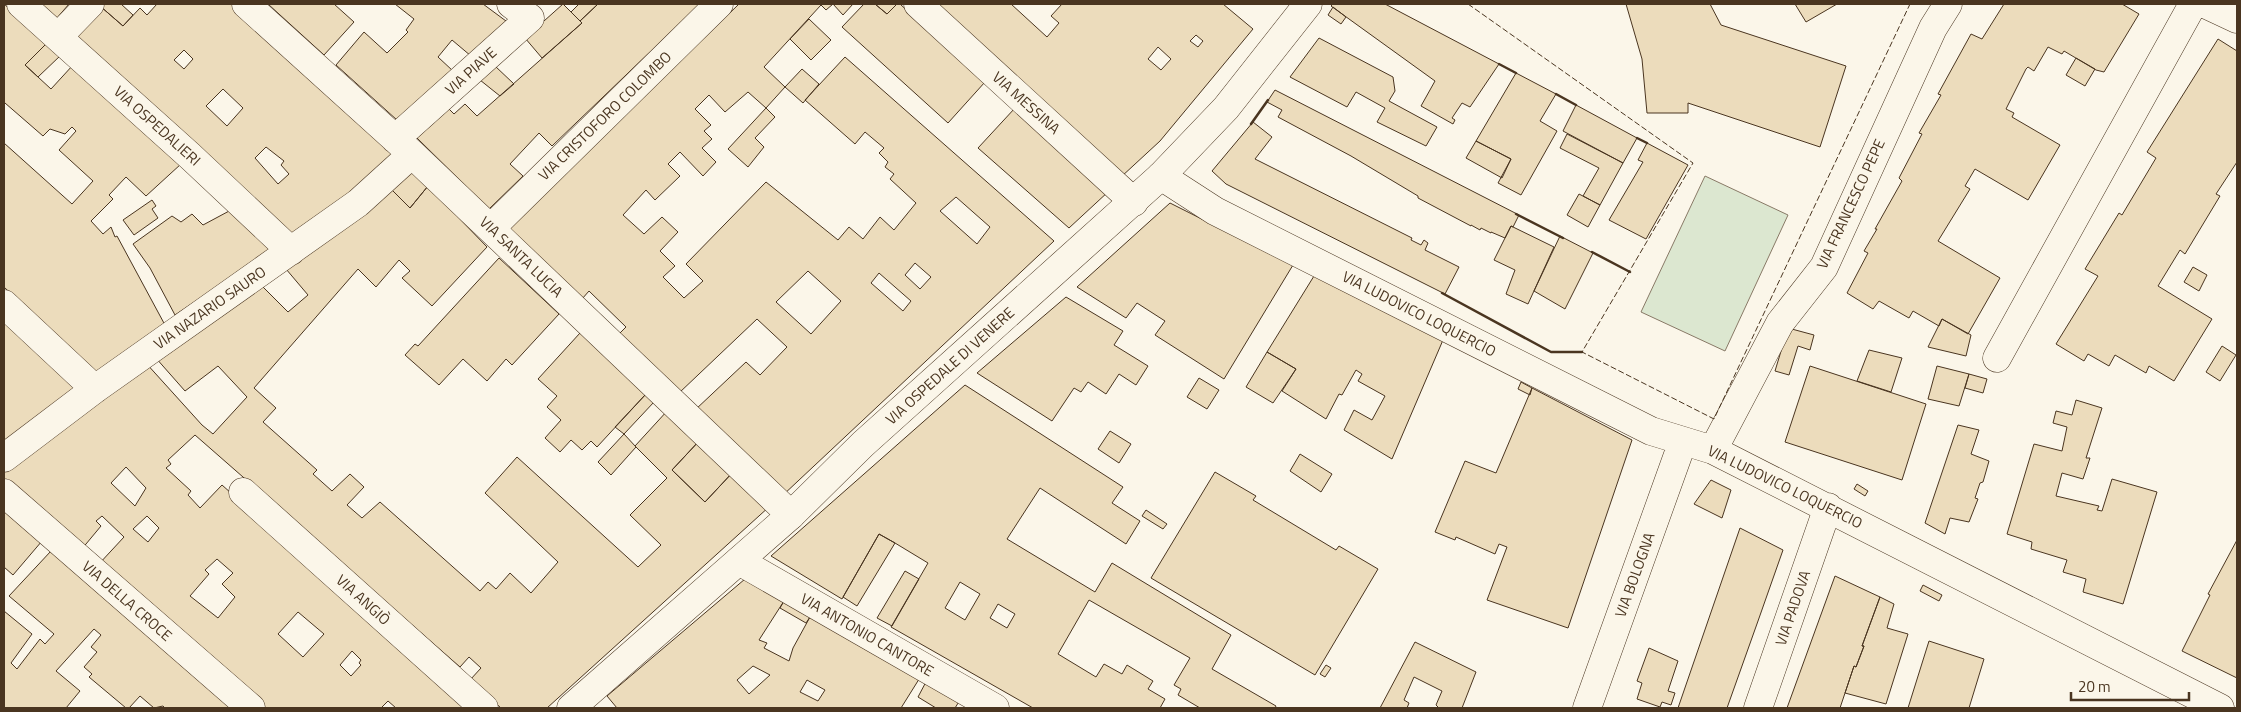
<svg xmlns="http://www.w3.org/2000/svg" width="2241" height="712" font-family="'Titillium Web',sans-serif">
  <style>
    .green { fill: #dce7d0; stroke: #887966 }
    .building { fill: #ecdcbc; stroke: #4a3520; fill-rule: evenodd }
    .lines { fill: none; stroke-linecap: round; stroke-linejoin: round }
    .street-casing { stroke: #4a3520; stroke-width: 29 }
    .secondary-casing { stroke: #4a3520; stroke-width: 29 }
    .street { stroke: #fbf6e9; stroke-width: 28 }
    .secondary { stroke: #fbf6e9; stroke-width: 28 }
    .fence { stroke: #4a3520; stroke-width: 1; stroke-dasharray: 6 2.5; stroke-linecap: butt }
    .wall { stroke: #4a3520; stroke-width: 2.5 }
    .labels { text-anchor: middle; stroke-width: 4; stroke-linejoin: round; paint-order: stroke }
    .street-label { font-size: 15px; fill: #4a3520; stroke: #fbf6e9 }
  </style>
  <rect width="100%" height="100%" fill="#fbf6e9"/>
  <!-- green -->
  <path class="green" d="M1705,176l83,39 -63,136 -84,-39z"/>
  <!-- building -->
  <path class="building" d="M4,4l44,38 -23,23 26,24 22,-24 108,99 -35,32 -20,-19 -17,18 4,4 -22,22 12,13 8,-7 4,10 2,-1 48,89 -70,48 -91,-86v-144l68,61 21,-23 -34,-31 17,-19 -4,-4 -7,7 -15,-5 -7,7 -38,-33 -1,2z
    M41,4h28l-12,14z
    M102,4h19l12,11 -10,11 -23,-20z
    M157,4h74l165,149 -50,45 -51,39 -221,-203 26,-28 23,20 17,-18 7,7zM184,50l9,9 -9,10 -10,-9zM223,89l20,19 -16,18 -21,-20zM266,147l18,14 -3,4 8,9 -11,10 -23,-26z
    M268,4h66l20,18 -30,33z
    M395,4h88l23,17 -35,35 -19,-16 -14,17 15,14 -56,49 -61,-55 28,-33 23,21 21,-21 -2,-2 8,-11z
    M563,4l19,19 -40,35 -17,-20z
    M579,4h19l-18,17 -9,-9z
    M598,4h102l-148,142 -13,-13 -29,31 13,12 -34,33 -72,-71 32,-29 5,5 11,-10 12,12 105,-93 -2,-2z
    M739,4h94l-7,6 -5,-5 -57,62 21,20 -19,21 -18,-16 -23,20 -16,-17 -14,14 16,16 -7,6 8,8 -10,9 14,14 -13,14 -23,-24 -12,12 12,12 -25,24 -9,-10 -23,25 21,19 18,-17 16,15 -18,19 15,15 -12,11 21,21 19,-17 -17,-17 80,-82 72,58 11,-13 14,12 17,-22 14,13 22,-27 -26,-24 4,-5 -9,-7 3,-5 -9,-9 5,-5 -19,-16 -10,12 -50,-44 40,-43 209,184 -272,255 -87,-86 51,-48 14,13 27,-28 -30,-28 -78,74 -60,-59 7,-7 -37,-36 -7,8 -73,-71zM956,197l34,30 -13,17 -37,-33zM915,263l16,14 -11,12 -15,-14zM808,271l33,30 -30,33 -35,-32zM879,273l32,28 -8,10 -32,-28z
    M833,4h20l-10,11z
    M864,4h11l12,10 10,-10h3l85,78 -37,41 -106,-96z
    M875,4h22l-10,10z
    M931,4h80l36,33 12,-14 -8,-7 11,-12h161l30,25 -93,112 -39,36zM1196,35l7,6 -5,6 -8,-6zM1158,47l13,12 -10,11 -13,-11z
    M1333,4h52l114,60 -29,43 -8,-4 -10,15 3,2 -2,4 -32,-18 14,-25 -104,-75z
    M1626,4h84l11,21 125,41 -26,81 -132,-44v10h-41l-5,-54z
    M1795,4h42l-31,18z
    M2004,4h118l17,10 -35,58 -8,-2 -32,-19 -2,3 -14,-7 -14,24 -6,-4 -2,2 -20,40 8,4 -2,4 48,28 -32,55 -53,-31 -10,17 5,3 -32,52 62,37 -32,56 -26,-15 -3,7 -26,-15 -4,7 -30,-17 -6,8 -26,-16 21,-40 -4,-2 13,-22h-2l27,-48 -3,-3 23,-44 -3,-1 22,-38 -3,-1 33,-60 11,5z
    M1333,7l13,10 -5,7 -13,-9z
    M809,19l22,21 -20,20 -21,-21z
    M1319,38l74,39 2,14 -6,10 48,26 -11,19 -49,-24 8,-14 -29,-16 -9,15 -57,-30z
    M2218,39l19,12v111l-21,32 4,2 -35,58 -5,-4 -22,36 54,33 -38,62 -25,-15 -3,7 -31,-18 -6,11 -21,-12 -4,7 -28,-17 42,-68 -13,-7 34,-56 3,2 34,-57 -9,-6z
    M48,42l13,13 -23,22 -13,-12z
    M2076,58l19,11 -10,17 -19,-11z
    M495,66l19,18 -14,12 -20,-16z
    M802,69l17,15 -16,19 -18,-16z
    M1516,73l40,21 -16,27 17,10 -36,64 -23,-12 13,-24 -35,-18z
    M1275,90l244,125 -6,12 -2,-1 -6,12 -14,-6v1l-10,-5 -1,2 -9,-5v1l-53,-28v-2l-67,-40 -73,-39 4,-7 -15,-8z
    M1576,105l61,33 -14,25 -60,-32z
    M766,108l9,9 -20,21 9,9 -16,20 -20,-18z
    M1015,108l94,83 -40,37 -91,-80z
    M1253,122l19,15 -17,22 157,79 -1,2 10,5 3,-5 4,3 -3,7 34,17 -14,27 -219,-110 -14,-13z
    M1567,134l56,29 -23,42 -17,-9 16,-28 -39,-20z
    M1476,141l35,18 -9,19 -36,-20z
    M1647,143l41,22 -42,74 -37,-19 34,-58 -5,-2z
    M414,170l14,16 -18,22 -20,-20z
    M428,186l59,61 -55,59 -30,-28 8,-7 -11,-11 -23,27 -18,-18 -104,119 22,20 -13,14 54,48 -4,4 19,17 18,-17 14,13 -17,18 15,13 18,-16 100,89 8,-9 8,7 14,-16 21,20 27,-31 -73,-69 32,-36 121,110 23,-22 -31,-30 37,-37 -32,-32 33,-36 32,30 -28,30 33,32 28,-30 37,34 -223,202h-46l-31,-28 11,-12 -12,-11 -9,10 -265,-232 -27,25 3,4 -5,4 25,23 -3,4 12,13 22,-23 250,223h-76l-8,-7 -7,7h-116l-167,-143 26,-28 -22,-21 -6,5 5,5 -20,24 -77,-68v-11l141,-109 57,63 11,9 34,-37 -29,-31 -33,25 -30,-34 104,-74 29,29 20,-17 -22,-26 104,-81 20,20zM126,467l20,21 -11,18 -24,-23zM147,516l12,12 -11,14 -15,-13zM217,559l16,14 -11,11 13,13 -17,21 -28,-22 19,-22 -4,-4zM298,612l26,22 -21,23 -25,-23zM352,651l9,9 -2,3 2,2 -10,11 -11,-11z
    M1579,194l21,11 -12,22 -21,-12z
    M152,200l4,6 -4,3 6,9 -24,17 -11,-15z
    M1170,203l123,62 -69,114 -69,-44 10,-14 -28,-18 -11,15 -49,-31z
    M231,210l43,39 -99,66 -25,-47 -17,-24 39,-28 9,6 11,-8 11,11z
    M1511,226l43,21 -26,57 -22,-10 9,-24 -21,-10z
    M1560,236l33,17 -28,56 -31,-18z
    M499,258l60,56 -47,51 -6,-6 -19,22 -24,-22 -24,26 -34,-30 10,-11 3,2z
    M2193,267l14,8 -8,16 -15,-9z
    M1314,276l129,64 -51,119 -48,-29 10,-20 18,10 13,-24 -27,-15 4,-7 -6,-4 -14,25 -3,-1 -13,25 -44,-28 14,-22 -29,-17z
    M1066,297l57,34 -9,14 34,21 -12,19 -17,-11 -13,20 -18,-12 -7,10 -7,-4 -22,33 -75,-48z
    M4,319l73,68 -73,60z
    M1942,319l29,16 -5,21 -38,-9z
    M1788,328l26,7 -4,15 -12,-4 -9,29 -14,-4z
    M580,333l66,61 -49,53 -6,-6 -9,9 -11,-10 -11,12 -15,-14 16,-18 -14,-13 10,-11 -19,-17z
    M2222,346l14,9 -16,26 -14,-9z
    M1869,350l33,8 -11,34 -34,-11z
    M1267,352l29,17 -23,34 -27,-16z
    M1810,366l116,38 -24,76 -117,-38z
    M1937,366l32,8 -10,32 -31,-7z
    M1969,374l18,5 -4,14 -18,-5z
    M1199,378l20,12 -12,19 -20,-12z
    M1521,382l11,6 -2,7 -12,-6z
    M965,385l158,102 -11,16 28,18 -14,23 -86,-56 -33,51 88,53 17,-29 119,72 -19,34 64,37 -1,2h-75l-22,-13 3,-6 -7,-4 16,-27 -101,-58 -31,54 38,23 8,-13 18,10 5,-9 26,16 -5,8 17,10 -5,9h-127l-142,-81 37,-64 -33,-20 -16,-9 -37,65 -71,-43zM960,582l20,12 -15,26 -20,-12zM998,604l17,10 -8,14 -17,-10z
    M1532,388l100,52 -64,188 -81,-28 20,-53 -8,-3 -4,10 -39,-17 -1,3 -20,-8 30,-71 31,12z
    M646,394l8,8 -30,32 -9,-7z
    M2076,400l26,8 -16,50h4l-7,21 -21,-6 -6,23 43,10 -2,4 5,1 10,-32 45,13 -34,112 -40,-12 3,-13 -23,-7 4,-12 -36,-11 1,-7 -25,-8 27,-90 28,7 5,-24 -14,-4 3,-12 16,4z
    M1958,425l21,5 -8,24 18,7 -6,21 -3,1 -5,15 3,1 -9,23 -19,-4 -5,16 -20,-11z
    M1110,431l21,13 -12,19 -21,-14z
    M624,434l12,13 -25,28 -13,-13z
    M700,440l33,32 -28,30 -33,-32z
    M1300,454l32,20 -11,18 -31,-21z
    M1215,472l41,24 -3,4 83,50 3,-4 39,23 -63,106 -164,-97z
    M1711,480l20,10 -9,28 -28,-14z
    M1857,484l11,7 -3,5 -11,-7z
    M4,504l38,37 -29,34 -9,-8z
    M1146,510l21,14 -4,5 -21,-13z
    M1740,528l43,22 -25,71 -31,87h-49z
    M879,534l16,9 -38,63 -14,-9z
    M2237,540v138l-55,-27 28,-56 -2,-1z
    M51,551l182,157h-68l-2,-2 -9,2 -14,-12 -11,12h-3l-37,-31 3,-3 -8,-7 13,-15 -6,-5 10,-12 -7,-6 -38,42 24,20 -14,17h-62v-97l28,23 -21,29 6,6 23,-30 5,5 9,-10 -45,-38z
    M905,571l14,8 -27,47 -15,-8z
    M1835,576l45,21 -18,49h2l-8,21 -2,-1 -14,42h-53z
    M745,579l39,22 -25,39 8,3 -3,5 25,13 4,-13 17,-31 111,59 -20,32h-284l-10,-12zM753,666l17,9 -21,19 -12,-14zM807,680l18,10 -7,11 -18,-9z
    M1923,585l19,10 -3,6 -19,-10z
    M1880,597l14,7 -7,24 21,6 -22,70 -41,-11 9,-27 2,1 8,-21h-2z
    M784,601l26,16 -4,6 -26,-15z
    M1929,641l55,18 -15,49h-61z
    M1415,642l61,30 -14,36h-23l-3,-3 6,-14 -28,-14 -10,23 5,3 -2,5h-27z
    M1649,648l29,13 -10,30 7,2 -4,12 -9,-3 -2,5 -23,-8 5,-16 -5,-2z
    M1326,665l5,3 -6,9 -5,-3z
    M927,680l33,20 -5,8h-19l-18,-11z"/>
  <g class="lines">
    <!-- street casing -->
    <g class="street-casing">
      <path id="street" d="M21,4l169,152 101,95
        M246,4l166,150 379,361
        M918,4l216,198
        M2205,4l32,15
        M58,37l32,-33
        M395,139l135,-121 -19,-14
        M1161,176l54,35 436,220 62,19 507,258
        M491,228l228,-224
        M4,304l91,85
        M1997,358l196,-354
        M1713,450l67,-127 44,-56 109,-239 15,-24
        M4,458l91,-69 263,-186 54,-49
        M243,492l241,216
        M4,493l247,215
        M739,561l256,147
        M1587,708l96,-267
        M1758,708l70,-201"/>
    </g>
    <!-- secondary casing -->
    <g class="secondary-casing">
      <path id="secondary" d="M571,708l220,-193 72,-71 298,-268 65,-68 82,-104"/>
    </g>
    <!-- street -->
    <use href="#street" class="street"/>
    <!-- secondary -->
    <use href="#secondary" class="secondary"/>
    <!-- fence -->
    <path class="fence" d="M1468,4l225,159 -111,189 132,67 196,-415"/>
    <!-- wall -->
    <path class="wall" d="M1499,64l17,9
      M1556,94l20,11
      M1251,124l17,-24
      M1637,138l10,5
      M1516,214l47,24
      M1592,252l38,20
      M1442,293l109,59h31"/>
  </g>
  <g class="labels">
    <!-- street labels -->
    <g class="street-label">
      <text transform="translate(471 71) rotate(-42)" y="5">VIA PIAVE</text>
      <text transform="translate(1026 103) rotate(42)" y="5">VIA MESSINA</text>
      <text transform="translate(605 116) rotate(-44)" y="5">VIA CRISTOFORO COLOMBO</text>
      <text transform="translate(157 126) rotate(42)" y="5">VIA OSPEDALIERI</text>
      <text transform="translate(1851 204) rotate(-65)" y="5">VIA FRANCESCO PEPE</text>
      <text transform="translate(521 257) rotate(44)" y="5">VIA SANTA LUCIA</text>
      <text transform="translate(210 308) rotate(-35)" y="5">VIA NAZARIO SAURO</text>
      <text transform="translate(1419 314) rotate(27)" y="5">VIA LUDOVICO LOQUERCIO</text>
      <text transform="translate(950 366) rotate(-42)" y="5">VIA OSPEDALE DI VENERE</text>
      <text transform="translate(1785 487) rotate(26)" y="5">VIA LUDOVICO LOQUERCIO</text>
      <text transform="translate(1635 575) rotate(-70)" y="5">VIA BOLOGNA</text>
      <text transform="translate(363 600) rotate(42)" y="5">VIA ANGIÒ</text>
      <text transform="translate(127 601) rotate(41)" y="5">VIA DELLA CROCE</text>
      <text transform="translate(1793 608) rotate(-71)" y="5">VIA PADOVA</text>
      <text transform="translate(867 635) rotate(30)" y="5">VIA ANTONIO CANTORE</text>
    </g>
  </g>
  <!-- border -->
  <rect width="2241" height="712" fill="none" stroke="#4a3520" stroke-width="10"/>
  <!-- scale -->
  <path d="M2071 692v8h118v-8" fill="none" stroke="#4a3520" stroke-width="2.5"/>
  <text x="2078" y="692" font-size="15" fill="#4a3520" stroke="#fbf6e9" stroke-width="4" paint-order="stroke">20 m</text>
</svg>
